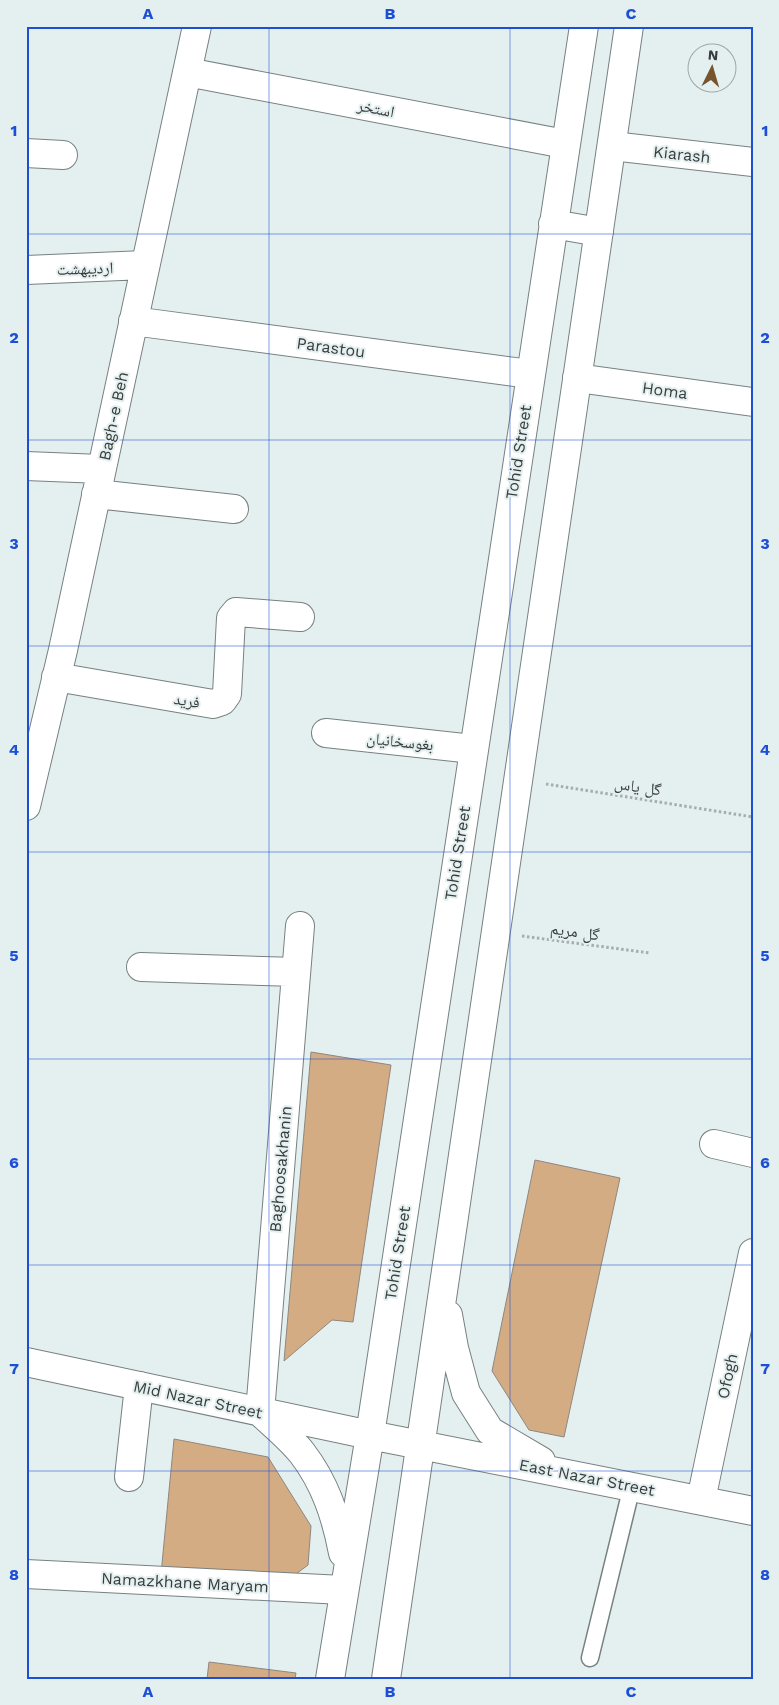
<svg xmlns="http://www.w3.org/2000/svg" width="779" height="1705" font-family="'Work Sans','Noto Naskh Arabic',sans-serif">
  <style>
    .building { fill: #d3ac83; stroke: #8e8781 }
    .lines { fill: none; stroke-linecap: round; stroke-linejoin: round }
    .lane-casing { stroke: #778180; stroke-width: 19 }
    .street-casing { stroke: #778180; stroke-width: 30 }
    .secondary-casing { stroke: #778180; stroke-width: 30 }
    .path { stroke: #a5aead; stroke-width: 3; stroke-dasharray: 2.5 2.5; stroke-linecap: butt }
    .lane { stroke: #fff; stroke-width: 16 }
    .street { stroke: #fff; stroke-width: 28 }
    .secondary { stroke: #fff; stroke-width: 28 }
    .grid { fill: none; stroke: #1d4ed8; stroke-width: 1; stroke-opacity: 0.55 }
    .labels { text-anchor: middle; stroke-width: 4; stroke-linejoin: round; paint-order: stroke }
    .street-label { font-size: 16px; fill: #383c3c; stroke: #e4f0ef }
    .neatline { fill: none; stroke: #1d4ed8; stroke-width: 2 }
    .grid-label { font-size: 16px; text-anchor: middle; font-weight: bold; fill: #1d4ed8 }
  </style>
  <rect width="100%" height="100%" fill="#e4f0ef"/>
  <!-- building -->
  <path class="building" d="M311,1052l80,13 -38,257 -21,-2 -48,41z
    M535,1160l85,18 -56,259 -35,-7 -37,-59z
    M174,1439l94,18 43,69 -3,39 -20,15 -127,-6z
    M209,1662l87,11 -1,6h-88z"/>
  <g class="lines">
    <!-- lane casing -->
    <g class="lane-casing">
      <path id="lane" d="M590,1658l42,-172"/>
    </g>
    <!-- street casing -->
    <g class="street-casing">
      <path id="street" d="M187,72l378,72
        M612,146l141,16
        M26,153l37,2
        M26,270l119,-5
        M133,321l397,53
        M577,378l176,24
        M26,466l75,3
        M96,494l138,15
        M56,677l157,27 9,-3 5,-7 4,-76 5,-6 64,5
        M326,733l147,16
        M26,806l37,-156 134,-624
        M141,967l155,5
        M714,1144l39,9
        M260,1412l40,-486
        M129,1477l10,-91
        M701,1500l52,-247
        M26,1574l317,16"/>
    </g>
    <!-- secondary casing -->
    <g class="secondary-casing">
      <path id="secondary" d="M553,224l46,8
        M448,1315l6,33 12,45 24,38 51,30
        M26,1362l344,73 383,76
        M260,1412c14,13 30,26 42,41 23,30 34,63 41,100
        M330,1679l40,-244 214,-1409
        M386,1679l243,-1653"/>
    </g>
    <!-- path -->
    <path class="path" d="M546,784l207,33
      M522,936l128,17"/>
    <!-- lane -->
    <use href="#lane" class="lane"/>
    <!-- street -->
    <use href="#street" class="street"/>
    <!-- secondary -->
    <use href="#secondary" class="secondary"/>
  </g>
  <!-- grid -->
  <path class="grid" d="M269,26v1653M510,26v1653M26,234h727M26,440h727M26,646h727M26,852h727M26,1059h727M26,1265h727M26,1471h727"/>
  <g class="labels">
    <!-- street labels -->
    <g class="street-label">
      <text transform="translate(376 108) rotate(11)" y="6">استخر</text>
      <text transform="translate(682 154) rotate(6)" y="6">Kiarash</text>
      <text transform="translate(85 268) rotate(-2)" y="6">اردیبهشت</text>
      <text transform="translate(331 347) rotate(8)" y="6">Parastou</text>
      <text transform="translate(665 390) rotate(8)" y="6">Homa</text>
      <text transform="translate(113 416) rotate(-78)" y="6">Bagh-e Beh</text>
      <text transform="translate(518 452) rotate(-81)" y="6">Tohid Street</text>
      <text transform="translate(187 700) rotate(10)" y="6">فرید</text>
      <text transform="translate(400 741) rotate(6)" y="6">بغوسخانیان</text>
      <text transform="translate(638 786) rotate(9)" y="6">گل یاس</text>
      <text transform="translate(457 853) rotate(-81)" y="6">Tohid Street</text>
      <text transform="translate(575 931) rotate(8)" y="6">گل مریم</text>
      <text transform="translate(280 1169) rotate(-85)" y="6">Baghoosakhanin</text>
      <text transform="translate(397 1253) rotate(-81)" y="6">Tohid Street</text>
      <text transform="translate(727 1376) rotate(-78)" y="6">Ofogh</text>
      <text transform="translate(198 1399) rotate(12)" y="6">Mid Nazar Street</text>
      <text transform="translate(587 1477) rotate(11)" y="6">East Nazar Street</text>
      <text transform="translate(185 1582) rotate(3)" y="6">Namazkhane Maryam</text>
    </g>
  </g>
  <!-- border -->
  <rect width="779" height="1705" fill="none" stroke="#e4f0ef" stroke-width="55"/>
  <!-- north arrow -->
  <g transform="translate(712 68) rotate(5)"><circle r="24" fill="#e4f0ef" stroke="#9fa8a7"/>
  <path d="M0-4L9 19L0 12L-9 19Z" fill="#77542d"/>
  <text y="-8" font-size="14" font-weight="bold" text-anchor="middle" fill="#383c3c">N</text>
  </g>
  <rect x="28" y="28" width="724" height="1650" class="neatline"/>
  <g class="grid-label">
    <text x="148" y="19">A</text>
    <text x="390" y="19">B</text>
    <text x="631" y="19">C</text>
    <text x="14" y="136">1</text>
    <text x="765" y="136">1</text>
    <text x="14" y="343">2</text>
    <text x="765" y="343">2</text>
    <text x="14" y="549">3</text>
    <text x="765" y="549">3</text>
    <text x="14" y="755">4</text>
    <text x="765" y="755">4</text>
    <text x="14" y="961">5</text>
    <text x="765" y="961">5</text>
    <text x="14" y="1168">6</text>
    <text x="765" y="1168">6</text>
    <text x="14" y="1374">7</text>
    <text x="765" y="1374">7</text>
    <text x="14" y="1580">8</text>
    <text x="765" y="1580">8</text>
    <text x="148" y="1697">A</text>
    <text x="390" y="1697">B</text>
    <text x="631" y="1697">C</text>
  </g>
</svg>
